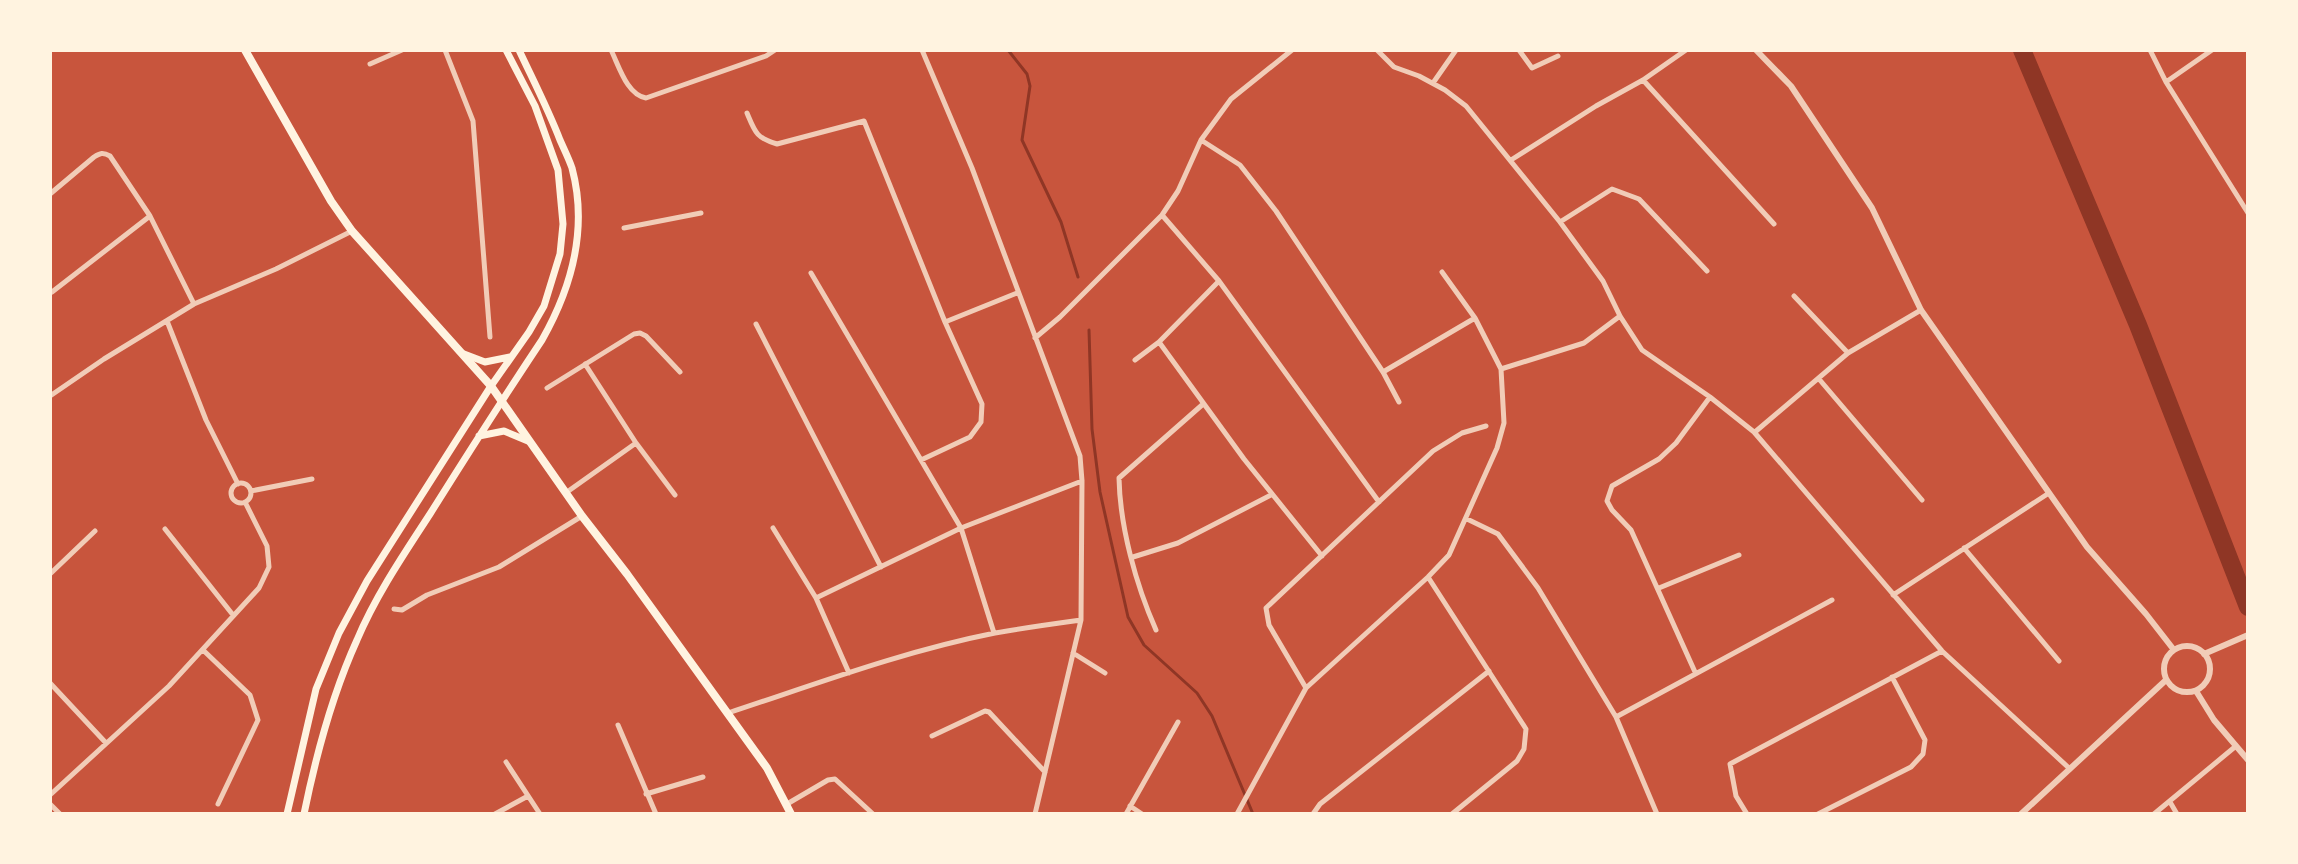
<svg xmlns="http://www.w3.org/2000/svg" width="2298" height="864" font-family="Manrope,sans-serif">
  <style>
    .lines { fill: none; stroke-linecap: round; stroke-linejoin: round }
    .stream { stroke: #8f3625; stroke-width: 3 }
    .river { stroke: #8f3625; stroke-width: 18 }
    .minor { stroke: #f1ccb7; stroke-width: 5 }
    .tertiary { stroke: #f1ccb7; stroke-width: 6 }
    .secondary { stroke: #fff3e0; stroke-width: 7 }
    .primary { stroke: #fff3e0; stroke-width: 8 }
  </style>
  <rect width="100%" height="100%" fill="#c8553d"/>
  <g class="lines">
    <!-- stream -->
    <path class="stream" d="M1008,50l19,24 3,12 -8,54 39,82 17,55
      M1089,330l3,99 8,63 28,125 16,28 53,48 15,23 41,98"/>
    <!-- river -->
    <path class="river" d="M2022,50l116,275 110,282"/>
    <!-- minor -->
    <path class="minor" d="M445,50l28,71 17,216
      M611,50c8,16 16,45 35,48l120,-42 9,-6
      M922,50l50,118 108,288 2,25 -1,139 -46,194
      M1377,50l17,17 25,9 26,14 21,16 94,116 43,59 17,35 22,34 68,47 44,35 188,219 128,118
      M1519,50l13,18 26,-12
      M2150,50l16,32 82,131
      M370,64l32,-14
      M1643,80l131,144
      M2166,82l46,-32
      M1433,83l23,-33
      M747,113c8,19 9,25 30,31l87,-23 81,201 37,82 -1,18 -11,15 -49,23
      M1201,140l39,25 36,46 107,161 16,30
      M1511,160l85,-54 47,-26 43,-30
      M50,194l44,-37c6,-4 9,-5 16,-1l40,60 44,88
      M1162,215l57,66 160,221
      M1560,222l52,-33 27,10 68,72
      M624,228l77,-15
      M811,273l150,255 33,105
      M1219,281l-60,61 85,117 78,97
      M52,292l98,-76
      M1794,296l54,57
      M167,321l39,99 32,64
      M945,322l72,-29
      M756,324l125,243
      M1035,338l25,-21 102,-102 16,-24 23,-51 30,-41 61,-49
      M1135,360l24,-18
      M585,364l51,79
      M1501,369l83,-26 36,-27
      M1383,372l92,-54
      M1819,379l103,121
      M547,388l87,-54 6,-1 6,3 34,36
      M50,396l54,-37 90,-55 82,-35 76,-38
      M1755,432l93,-79 73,-43
      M231 493a10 10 0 1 1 20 0a10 10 0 1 1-20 0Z
      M251,491l61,-12
      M567,492l69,-49 39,52
      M1467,519l31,15 40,54 78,129 41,97
      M773,528l43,70 33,75
      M165,529l68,86
      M1964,548l95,113
      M1133,557l45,-14 93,-48
      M50,574l45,-43
      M1428,577l98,152 -2,20 -7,12 -65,53
      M1659,588l80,-33
      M1893,595l156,-102
      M816,598l145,-70 121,-47
      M394,609l8,1 25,-15 72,-28 83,-51
      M1156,630c-20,-45 -36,-103 -37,-152l83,-73
      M203,650l47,45 8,25 -40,84
      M1073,653l32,20
      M1695,672l-64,-142 -19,-20 -5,-9 5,-15 47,-27 17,-16 34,-46
      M50,683l56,60
      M1306,688l-37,-63 -3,-17 167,-157 29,-18 24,-7
      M728,713c88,-29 176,-62 267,-80 28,-5 57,-9 86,-13
      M1616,717l216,-117
      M618,725l38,89
      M932,736l53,-25 4,1 56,60
      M506,762l34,52
      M646,794l57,-17
      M50,795l119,-109 90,-98 10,-21 -2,-21 -22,-44
      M2170,802l7,12
      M50,804l10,10
      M787,804l41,-24 7,-1 38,35
      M1130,806l12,8
      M495,814l33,-18
      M1126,814l52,-92
      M1237,814l69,-126 122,-111 21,-22 48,-107 7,-25 -3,-54 -26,-51 -33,-46
      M1313,814l7,-10 169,-133
      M1747,814l-11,-18 -6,-32 212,-113
      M1818,814l93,-47 12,-13 2,-14 -33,-63
      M2154,814l82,-68"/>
    <!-- tertiary -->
    <path class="tertiary" d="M1756,50l35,36 81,122 49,102 166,237 59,67 28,36
      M2164 669a23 23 0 1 1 46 0a23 23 0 1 1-46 0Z
      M2204,654l44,-19
      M2196,691l18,29 34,40
      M2021,814l145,-134"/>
    <!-- secondary -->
    <path class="secondary" d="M464,354l21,8 25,-5
      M479,436l25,-5 24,10
      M287,814l29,-125 23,-56 28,-52 124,-195 38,-54 15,-26 16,-52 3,-30 -5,-54 -23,-64 -29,-56
      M304,814c12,-59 28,-119 53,-174 19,-45 47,-86 73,-126 37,-59 74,-117 112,-174 30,-53 46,-112 30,-172 -3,-9 -8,-19 -12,-28 -12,-31 -27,-60 -41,-90"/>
    <!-- primary -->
    <path class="primary" d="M245,50l86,151 21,30 139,155 91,130 45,58 140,194 24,46"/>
  </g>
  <!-- border -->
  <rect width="2298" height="864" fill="none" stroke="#fff3e0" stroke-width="104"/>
</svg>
